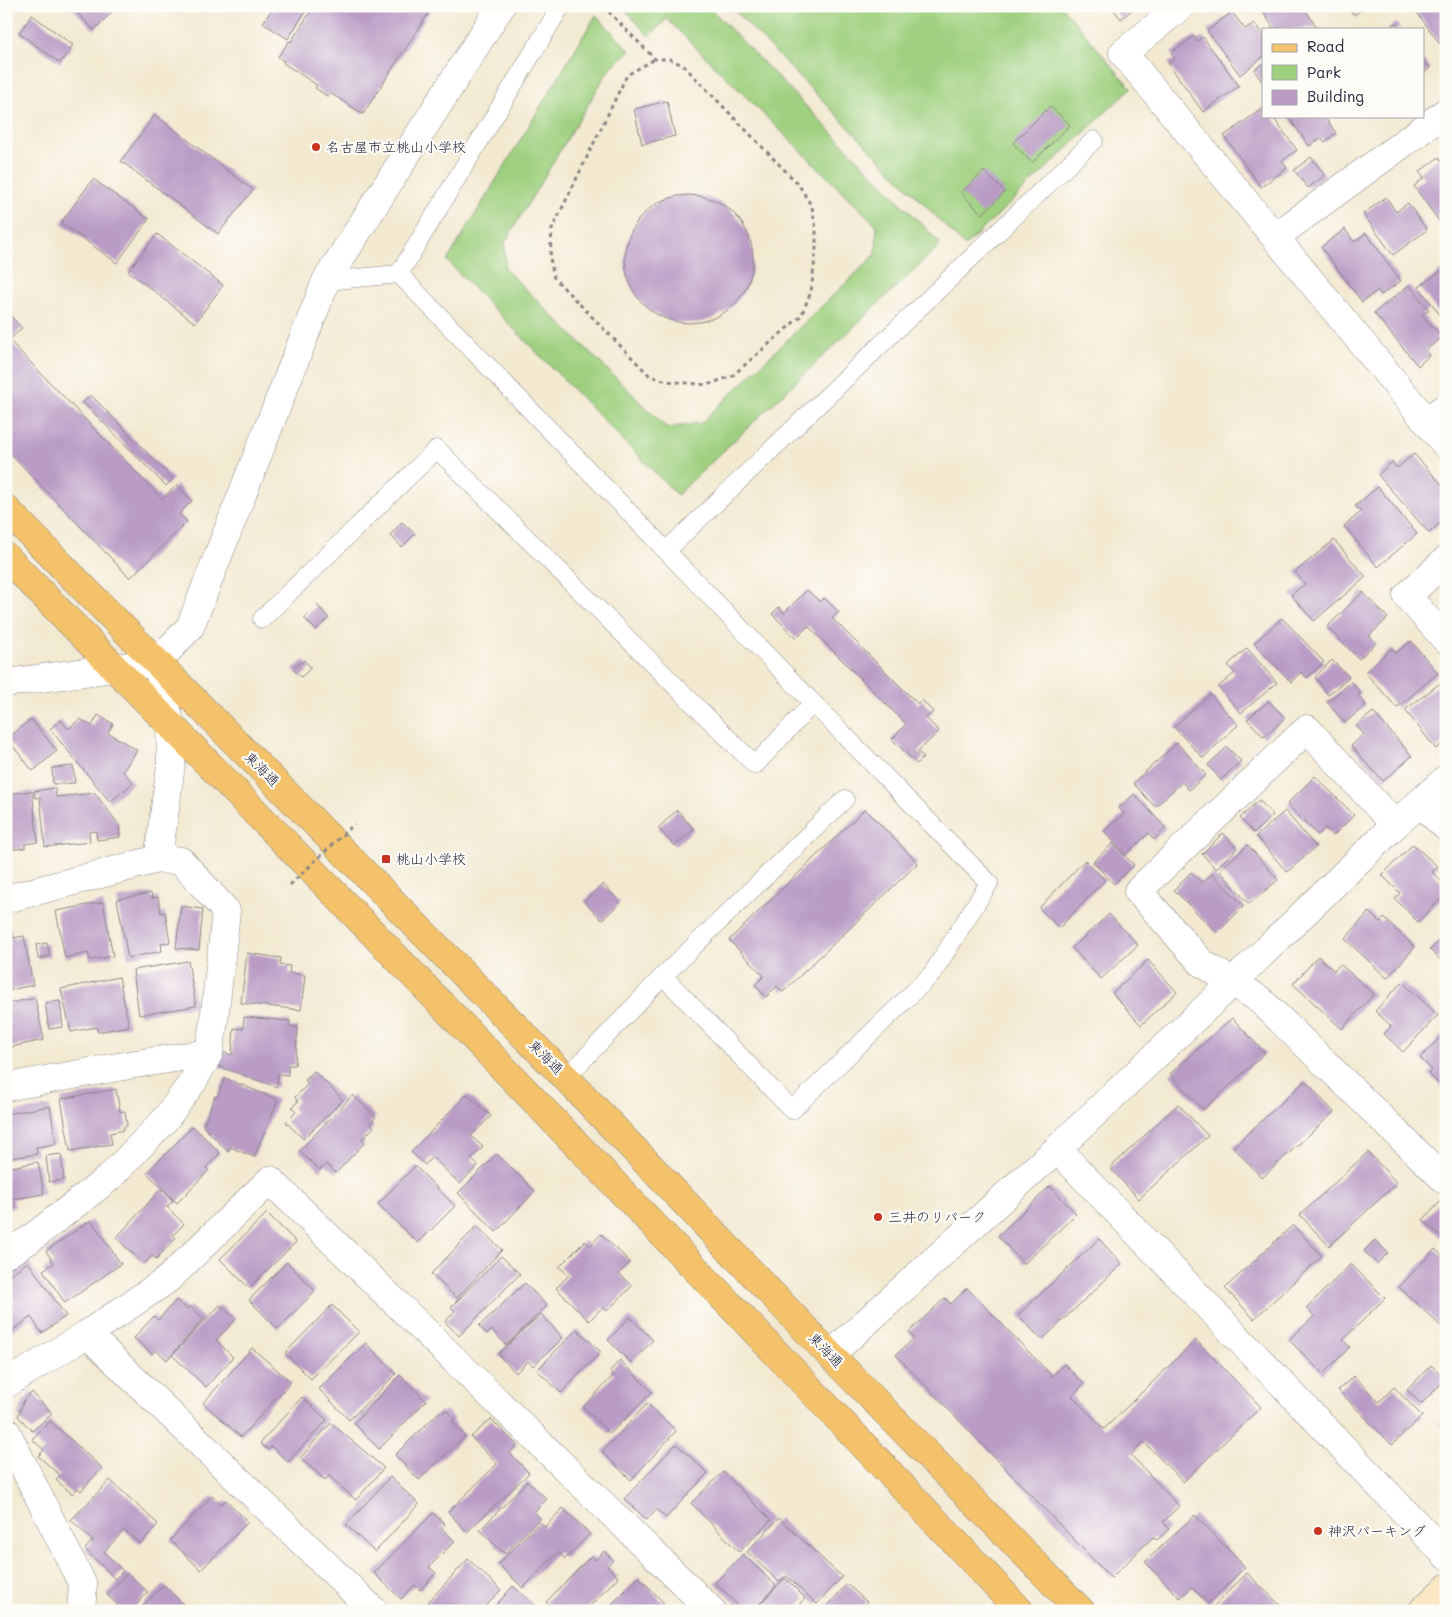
<svg xmlns="http://www.w3.org/2000/svg" width="1452" height="1617" font-family="Mali,'Klee One',sans-serif">
  <style>
    .green { fill: #9fd07f; stroke: #60795d }
    .building { fill: #b99bc5 }
    .lines { fill: none; stroke-linecap: round; stroke-linejoin: round }
    .lane-casing { stroke: #8a8686; stroke-width: 19 }
    .street-casing { stroke: #8a8686; stroke-width: 29 }
    .secondary-casing { stroke: #8a8686; stroke-width: 29 }
    .primary-casing { stroke: #8a8686; stroke-width: 29 }
    .path { stroke: #8a8686; stroke-width: 3; stroke-dasharray: 4 4; stroke-linecap: butt }
    .lane { stroke: #fff; stroke-width: 18 }
    .street { stroke: #fff; stroke-width: 28 }
    .secondary { stroke: #fae7c3; stroke-width: 28 }
    .primary { stroke: #f3c26a; stroke-width: 28 }
    .path-bridge { stroke: #8a8686; stroke-width: 3; stroke-dasharray: 4 4; stroke-linecap: butt }
    .poi-dot { fill: #c8321e; stroke: #fdfcf7; stroke-width: 2 }
    .labels { text-anchor: middle; stroke-width: 4.5; stroke-linejoin: round; paint-order: stroke }
    .poi-label { font-size: 14px; fill: #22223b; stroke: #fdfcf7; text-anchor: start }
    .street-label { font-size: 14px; fill: #22223b; stroke: #fdfcf7 }
  </style>
  <rect width="100%" height="100%" fill="#fdfcf7"/>
  <filter id="ink" filterUnits="userSpaceOnUse"><feTurbulence type="fractalNoise" baseFrequency=".02" numOctaves="2"/><feDisplacementMap in="SourceGraphic" scale="10" xChannelSelector="R" yChannelSelector="G"/><feConvolveMatrix kernelMatrix="1 2 1 2 8 2 1 2 1" color-interpolation-filters="sRGB"/></filter>
  <filter id="wash" filterUnits="userSpaceOnUse"><feTurbulence type="fractalNoise" baseFrequency=".0096" numOctaves="4" result="noise"/><feDisplacementMap in="SourceGraphic" scale="20" xChannelSelector="R" yChannelSelector="G"/><feGaussianBlur stdDeviation="1.12" result="paint"/><feColorMatrix in="noise" values="0 0 0 0 0 0 0 0 0 0 0 0 0 0 0 0 0 1.4 0 .05"/><feComposite in="paint" operator="in"/></filter>
  <g filter="url(#wash)">
    <rect width="100%" height="100%" fill="#f3e9d1"/>
    <!-- green -->
    <path class="green" d="M622,6h86l233,238 -264,251 -230,-234 149,-246 34,36 -20,17 -105,174v27l162,159 34,-5 175,-169 1,-28 -210,-207 -18,17z
      M730,6h331l70,82 -166,158z"/>
    <g id="blocks">
      <!-- building -->
      <path class="building" d="M70,6h48l-24,24z
        M274,6h35l-21,33 -25,-16z
        M314,6h119l-70,108 -33,-21 -3,3 -12,-8 2,-3 -34,-22 1,-2 -6,-4 11,-16 2,1z
        M1111,6h26l-16,13z
        M1259,6h44l14,22 -43,1z
        M1348,6h19l-13,9z
        M1420,6h26v33l-6,5 -25,-34z
        M1232,12l13,17 9,-6 9,12v22l-23,18 -33,-44z
        M32,15l41,30 -13,18 -41,-30z
        M1396,23l4,6h-12z
        M1194,36l3,5 6,-4 36,49 -36,26 -35,-49 7,-4 -4,-6z
        M1423,59l7,9 -7,6z
        M1263,63v20l-9,-13z
        M667,101l8,35 -33,8 -8,-35z
        M1050,106l20,19 -38,38 -19,-20z
        M1263,108v8h9l25,34 -15,11 5,7 -26,19 -37,-51z
        M155,115l98,75 -35,44 -97,-73z
        M1288,116h36l12,17 -11,9 -4,-4 -12,8z
        M1311,157l14,18 -17,13 -14,-18z
        M1439,157l7,10v64l-32,-45 10,-8 -5,-6z
        M984,171l21,21 -23,22 -21,-21z
        M93,179l56,40 -32,44 -56,-40z
        M625 259a64 64 0 1 1 128 0a64 64 0 1 1-128 0Z
        M1386,197l10,15 12,-9 19,27 -34,25 -30,-41z
        M1345,229l9,13 12,-9 35,48 -20,14 -3,-5 -16,12 -41,-55z
        M157,234l66,51 -28,38 -67,-52z
        M1446,267v56l-27,-36z
        M1409,285l20,25 -7,5 20,22 -16,13 4,5 -12,11 -44,-53z
        M6,311l16,17 -13,12 153,159 15,-14 15,16 -13,13 8,8 -57,56 -124,-129z
        M91,395l82,84 -7,7 -83,-84z
        M1414,454l32,35v29l-17,15 -51,-58 14,-13 5,6z
        M1378,487l39,47 -39,33 -34,-41 17,-14 -6,-6z
        M402,522l13,12 -13,13 -12,-12z
        M1334,540l32,37 -52,44 -23,-26 14,-11 -10,-12z
        M807,590l13,12 4,-4 15,14 -7,6 86,86 4,-4 11,12 -7,6 13,13 -21,21 6,5 -7,7 -25,-25 14,-15 -98,-98 -12,12 -24,-24 7,-7 5,6z
        M1363,592l25,26 -19,18 7,7 -17,16 -32,-32z
        M317,605l12,13 -13,12 -12,-12z
        M1282,618l42,44 -17,16 -6,-6 -10,10 -37,-39z
        M1411,641l27,32 -41,35 -32,-36 27,-24 4,5z
        M1247,648l30,35 -36,30 -23,-26 17,-14 -7,-8z
        M304,660l7,8 -10,9 -8,-8z
        M1332,660l17,17 -21,18 -13,-18z
        M1443,681l3,3v57l-10,8 -31,-39z
        M1351,682l10,11 -3,2 8,10 -21,18 -18,-21z
        M1210,694l28,31 -35,33 -29,-31z
        M1269,701l16,17 -21,19 -17,-18z
        M1373,712l39,44 -29,25 -32,-35 13,-12 -8,-8z
        M98,715l15,9 -5,9 29,17 -14,21 10,12 -23,19 -60,-73 11,-9 7,9 12,-10 12,7z
        M31,719l26,32 -24,20 -26,-32z
        M1177,743l29,32 -17,15 -7,-8 -27,25 -22,-24z
        M1227,747l14,14 -20,19 -13,-15z
        M73,766l2,17 -22,1 -1,-16z
        M1315,776l39,39 -21,21 -8,-8 -7,7 -31,-31z
        M55,788l1,9 39,-4 24,32 1,12 -23,3 -1,-9 -7,1 1,10 -45,5 -5,-50 -5,1 -1,-7z
        M32,791l6,51 -13,2v4l-19,2v-56z
        M1134,794l32,34 -12,12 -5,-7 -24,22 -21,-24 20,-17 -5,-6z
        M1259,800l14,15 -19,18 -14,-15z
        M865,809l53,54 -135,129 -6,-6 -11,11 -11,-12 9,-9 -35,-36z
        M677,810l17,19 -19,17 -17,-18z
        M1285,811l31,36 -29,25 -31,-36z
        M1223,833l14,15 -21,21 -14,-15z
        M1113,843l21,22 -20,19 -21,-22z
        M1413,844l25,23 -6,5 14,14v8l-28,28 -23,-23 5,-6 -18,-18z
        M1248,845l30,35 -29,24 -30,-34z
        M1085,860l20,20 -46,48 -20,-20z
        M1191,872l11,11 10,-9 32,32 -27,27 -43,-43z
        M603,884l17,19 -18,17 -18,-19z
        M151,893l1,5 6,-1 3,16 4,-1 5,30 -9,2 1,7 -34,7 -11,-59z
        M103,902l10,54 -23,4 -2,-7 -23,5 -9,-47z
        M181,906l22,3 -4,41 -23,-2z
        M1369,912l11,10 4,-4 31,29 -28,31 -42,-39z
        M1109,914l29,31 -37,34 -29,-31z
        M6,927h4l3,11 11,-2 9,49 -27,6z
        M1446,933v32l-16,-15z
        M47,943l3,13 -12,3 -2,-14z
        M247,953l34,5 -1,7 10,1 -1,7 16,2 -4,35 -60,-7z
        M1318,956l16,15 6,-7 34,30 -32,35 -49,-45z
        M1148,960l29,32 -36,33 -29,-32z
        M188,961l8,45 -57,9 -6,-45z
        M119,977l10,49 -31,6 -2,-5 -25,5 -10,-43z
        M1402,982l36,33 -35,37 -19,-18 7,-8 -16,-15z
        M35,998l9,42 -38,8v-44z
        M60,1001l3,26 -14,2 -4,-26z
        M244,1017l46,4 -1,6h9l-3,38h-7v10l-10,-1 -1,13 -60,-21 5,-14 10,3 2,-27 9,1z
        M1232,1018l33,35 -62,57 -33,-36z
        M1446,1031v59l-18,-16 4,-4 -12,-12z
        M314,1071l29,29 -40,39 -17,-17 10,-10 -4,-4 6,-7 -3,-4 13,-13 -3,-4z
        M225,1078l53,22 -24,57 -24,-10 -2,5 -25,-26 12,-30 2,1z
        M1305,1081l29,31 -72,66 -29,-31z
        M116,1089l4,23 5,-1 2,15 -4,1 1,3 -14,3 2,11 -42,7 -9,-52z
        M467,1094l24,22 -20,20 12,11 -12,12 7,6 -18,19 -28,-27 -7,8 -14,-13z
        M353,1095l23,22 -6,6 4,4 -12,12 3,3 -29,31 -10,-9 -6,6 -21,-19z
        M1178,1104l30,32 -69,63 -29,-31z
        M50,1106l6,38 -20,3 1,7 -31,5v-45z
        M193,1126l27,27 -14,15 3,2 -32,33 -30,-30z
        M1368,1152l29,31 -68,63 -29,-31z
        M61,1154l3,26 -15,2 -3,-26z
        M497,1154l38,37 -39,41 -38,-39z
        M38,1162l6,32 -31,5 2,8 -9,2v-41z
        M415,1166l40,40 -37,37 -40,-39z
        M1050,1186l26,28 -52,50 -26,-28z
        M161,1189l12,12 -6,6 17,17 -11,11 3,3 -20,21 -4,-3 -8,8 -28,-26z
        M1441,1201l5,4v37l-23,-22z
        M267,1213l29,29 -47,46 -29,-29z
        M91,1220l30,44 -56,39 -22,-33 11,-7 -8,-12z
        M1293,1225l29,31 -68,63 -29,-31z
        M477,1226l25,24 -45,48 -26,-24z
        M601,1234l29,28 -11,12 13,12 -25,25 -4,-4 -14,14 -33,-33 13,-13 -10,-8 26,-26 5,5z
        M1099,1239l23,25 -80,76 -24,-25z
        M1375,1240l13,13 -11,11 -13,-13z
        M1435,1249l11,10v78l-5,-5 3,-3 -45,-42z
        M501,1256l19,18 -61,62 -14,-14 10,-11 -4,-4z
        M28,1262l38,54 -24,17 -11,-16 -25,18v-58z
        M287,1262l28,29 -37,38 -29,-29z
        M1351,1264l34,34 -42,42 7,7 -27,27 -34,-34 25,-24 -8,-8z
        M525,1283l22,23 -41,39 -14,-15 -5,4 -8,-8z
        M967,1288l85,88 12,-12 20,20 -12,12 32,33 92,-89 65,67 -78,75 -39,-40 -13,13 48,51 -16,16 6,7 -12,11 -4,-3 -42,41 -215,-223 18,-17 -5,-6 36,-34 6,6z
        M176,1300l11,9 3,-3 14,13 -37,41 -11,-10 -4,4 -18,-16 20,-22 4,4z
        M220,1305l16,14 -20,21 17,17 -27,30 -34,-32z
        M332,1305l27,27 -48,47 -26,-26z
        M541,1314l22,24 -30,28 -5,-5 -12,12 -18,-19z
        M630,1317l23,23 -22,23 -23,-23z
        M577,1329l24,23 -40,41 -24,-23z
        M366,1343l30,31 -47,46 -30,-31z
        M252,1348l39,34 -50,55 -38,-34z
        M620,1360l32,32 -42,42 -27,-27 31,-32 -4,-4z
        M1431,1365l15,14 -25,25 -14,-14z
        M400,1375l26,26 -47,48 -25,-26z
        M1354,1376l25,26 15,-15 28,29 -30,29 -54,-55z
        M32,1392l20,22 -20,17 -14,-15 6,-16z
        M302,1397l25,23 -39,42 -17,-16 -3,4 -8,-7z
        M647,1404l29,27 -45,49 -29,-28z
        M446,1410l9,9 -3,2 13,15 -46,44 -24,-25 45,-44 2,2z
        M1446,1418v14l-7,-8z
        M491,1419l26,26 -7,8 19,20 -62,59 -19,-20 49,-48 -26,-27z
        M50,1421l52,47 -21,23 -3,-3 -6,6 -16,-14 4,-5 -22,-19 6,-6 -12,-11z
        M331,1423l53,45 -28,32 -27,-24 -4,4 -25,-22z
        M676,1444l32,29 -42,45 -10,-9 -9,11 -23,-21z
        M723,1472l48,48 -32,32 -48,-49z
        M390,1477l29,27 -44,48 -29,-27z
        M110,1480l48,44 -18,20 -16,-14 -20,22 19,19 -8,8 -30,-30 8,-8 -22,-21z
        M527,1481l20,18 -13,13 6,6 -35,36 -25,-24z
        M212,1496l9,8 5,-4 22,22 -47,48 -31,-30z
        M563,1508l27,26 -25,25 -7,-7 -35,36 -25,-24 42,-42 5,5z
        M433,1513l12,11 -4,4 14,13 -26,26 7,6 -16,17 -5,-5 -14,14 -27,-26z
        M1195,1515l50,52 -37,37 -16,-17 -12,11 -35,-36z
        M779,1518l63,59 -25,27 -31,-28 -7,6 -32,-30z
        M604,1551l9,9 -6,6 11,11 -33,34h-30l-9,-9 45,-46 5,4z
        M743,1554l33,32 -22,24 31,-32 20,20 -12,13h-49l-29,-28z
        M468,1559l33,31 -20,21h-44l-9,-9z
        M127,1573l21,19 -17,19h-7l-17,-16z
        M1247,1573l39,38h-77z
        M639,1577l25,26 -9,8h-50z
        M847,1584l20,18 -8,9h-36z
        M164,1585l19,19 -7,7h-39z
        M513,1586l27,25h-49z
        M876,1605l6,6h-12z"/>
    </g>
  </g>
  <g filter="url(#ink)">
    <use href="#blocks" fill-opacity="0" stroke="#8a8686" stroke-width="1"/>
    <g class="lines">
      <!-- lane casing -->
      <g class="lane-casing">
        <path id="lane" d="M399,274l414,429 176,180 -57,91 -140,136 -129,-134
          M326,281l73,-7 162,-268
          M667,550l427,-410
          M262,619l175,-170 318,316 58,-62
          M566,1078l97,-102 182,-177"/>
      </g>
      <!-- street casing -->
      <g class="street-casing">
        <path id="street" d="M1181,6l-58,47 323,392
          M1275,237l171,-125
          M1426,421l20,-14
          M1446,560l-39,36 39,44
          M157,662l13,61 1,42 -13,94
          M6,683l151,-21 33,-35 136,-346 175,-275
          M1420,803l26,24
          M1395,825l-88,-96 -169,162 64,72 57,36 187,182
          M6,899l152,-40 23,2 45,50 -12,110 -5,32 -17,30 -28,38 -55,57 -80,62 -23,14
          M6,1087l129,-23 74,-11
          M1057,1149l389,406
          M87,1334l287,277
          M830,1355l227,-206 176,-167 162,-157 51,-46
          M6,1384l81,-50 80,-54 103,-100 442,431
          M6,1431l77,154 -2,26"/>
      </g>
      <!-- secondary casing -->
      <g class="secondary-casing">
        <path id="secondary" d="M1422,1611l24,-23"/>
      </g>
      <!-- primary casing -->
      <g class="primary-casing">
        <path id="primary" d="M6,509l560,569 264,277 251,256
          M6,557c342,348 680,699 1014,1054"/>
      </g>
      <!-- path -->
      <path class="path" d="M603,6l52,53h14l14,6 116,120 13,22 4,22v20l-5,43 -10,24 -69,60 -25,9 -40,-4 -17,-5 -96,-98 -4,-20 2,-29 75,-154 28,-16"/>
      <!-- lane -->
      <use href="#lane" class="lane"/>
      <!-- street -->
      <use href="#street" class="street"/>
      <!-- secondary -->
      <use href="#secondary" class="secondary"/>
      <!-- primary -->
      <use href="#primary" class="primary"/>
      <!-- path-bridge -->
      <path class="path-bridge" d="M290,885l64,-61"/>
    </g>
  </g>
  <!-- markers -->
  <g class="poi-dot">
    <circle cx="316" cy="147" r="5"/>
    <rect x="381" y="854" width="10" height="10" rx="2.5"/>
    <circle cx="878" cy="1217" r="5"/>
    <circle cx="1318" cy="1531" r="5"/>
  </g>
  <g class="labels">
    <!-- poi labels -->
    <g class="poi-label">
      <text x="326" y="152">名古屋市立桃山小学校</text>
      <text x="396" y="864">桃山小学校</text>
      <text x="888" y="1222">三井のリパーク</text>
      <text x="1328" y="1536">神沢パーキング</text>
    </g>
    <!-- street labels -->
    <g class="street-label">
      <text transform="translate(262 769) rotate(45)" y="5">東海通</text>
      <text transform="translate(546 1057) rotate(45)" y="5">東海通</text>
      <text transform="translate(826 1350) rotate(46)" y="5">東海通</text>
    </g>
  </g>
  <!-- margin -->
  <rect width="1452" height="1617" fill="none" stroke="#fdfcf7" stroke-width="25"/>
  <!-- legend -->
  <rect x="1262" y="28" width="162" height="90" fill="#fdfcf7" stroke="#a5a5ac"/>
  <rect x="1272" y="44" width="25" height="8" fill="#f3c26a" stroke="#a5a5ac"/>
  <text x="1307" y="52" font-size="15" fill="#22223b">Road</text>
  <rect x="1272" y="65" width="25" height="15" fill="#9fd07f" stroke="#a5a5ac"/>
  <text x="1307" y="78" font-size="15" fill="#22223b">Park</text>
  <rect x="1272" y="90" width="25" height="15" fill="#b99bc5" stroke="#a5a5ac"/>
  <text x="1307" y="102" font-size="15" fill="#22223b">Building</text>
</svg>
